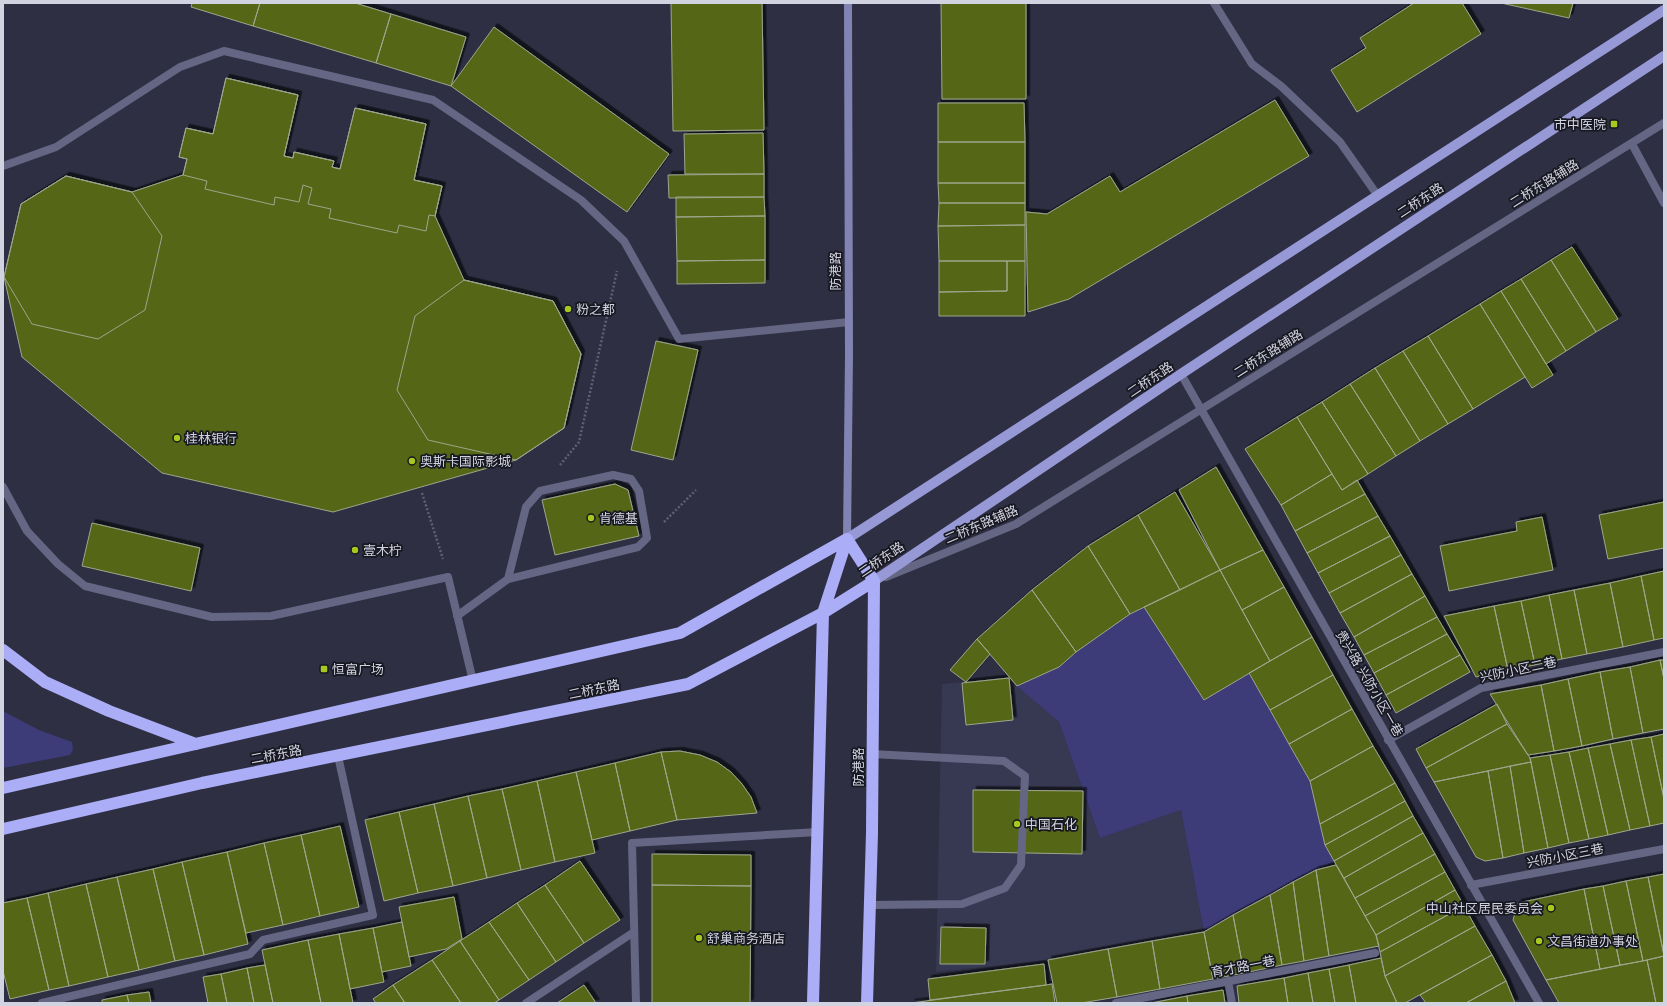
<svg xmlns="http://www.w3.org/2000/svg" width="1667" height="1006" font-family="Lato,'Noto Sans SC',sans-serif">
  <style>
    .built { fill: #373852 }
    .green { fill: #3d3b78 }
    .building { fill: #556616; stroke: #9ea68d; filter: url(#shadow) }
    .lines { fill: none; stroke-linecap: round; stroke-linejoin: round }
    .path { stroke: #5f6072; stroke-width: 2.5; stroke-dasharray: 2 2; stroke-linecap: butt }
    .lane { stroke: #646684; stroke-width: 8 }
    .street { stroke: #646684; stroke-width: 8 }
    .secondary { stroke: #8183b2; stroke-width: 8 }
    .primary { stroke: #9799d6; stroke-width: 10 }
    .highway { stroke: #abaef7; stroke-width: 12 }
    .poi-dot { fill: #a7c81f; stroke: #171821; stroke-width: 1.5 }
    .labels { text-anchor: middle; stroke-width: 3.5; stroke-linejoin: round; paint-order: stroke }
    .poi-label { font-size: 13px; fill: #d2d3e0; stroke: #171821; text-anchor: start }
    .street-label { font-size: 13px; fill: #d2d3e0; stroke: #171821 }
  </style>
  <defs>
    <filter id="shadow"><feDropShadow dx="3.5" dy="-3.5" stdDeviation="0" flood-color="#0009"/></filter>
  </defs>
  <rect width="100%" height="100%" fill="#2e2f43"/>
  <!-- built -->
  <path class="built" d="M1009,678l50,44 41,116 81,-28 23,122 -156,28 -112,12 6,-288z"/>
  <!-- green -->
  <path class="green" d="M1144,607l60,93 45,-27 61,108 15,64 9,16 -130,71 -23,-122 -81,28 -41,-116 -42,-36 42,-19 17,-15 54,-38z
    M3,711l36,19 33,12 1,8 -3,5 -67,13z"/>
  <!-- building -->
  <path class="building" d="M192,3h68l-7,23 -62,-19z
    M260,3h95l36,11 -15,49 -123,-37z
    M671,3h91l2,127 -91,1z
    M941,3h85v96h-84z
    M1414,3h48l19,31 -124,78 -26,-42 35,-22 -6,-10z
    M1501,3h72l-4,15z
    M391,14l75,23 -15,49 -75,-23z
    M494,27l175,127 -42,58 -176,-126z
    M226,78l72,17 -14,61 9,2 1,-6 40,9 -2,6 8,2 15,-61 71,16 -12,56 28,6 -7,30 29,64 89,21 28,53 -17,74 -48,32 -183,52 -171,-39 -140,-116 -18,-80 17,-73 45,-28 66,16 51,-17 4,-16 -8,-2 7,-29 27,6z
    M226,78l72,17 -14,61 9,2 1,-6 40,9 -2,6 8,2 15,-61 71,16 -12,56 28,6 -7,30 -6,-1 -3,16 -27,-6 -2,8 -68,-15 2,-9 -23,-5 4,-16 -9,-3 -4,17 -24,-5 -1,8 -69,-16 2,-8 -24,-6 4,-16 -8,-2 7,-29 27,6z
    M1275,100l34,56 -240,143 -41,13 -2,-100 21,2 63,-38 10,16z
    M938,103h86l1,39h-87z
    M763,133l1,41h-79l-1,-40z
    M938,142h87v41h-87z
    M764,174v23l-95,1 -1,-23z
    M66,176l66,16 30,44 -17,74 -47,29 -66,-15 -28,-47 17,-73z
    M938,183h87v20h-86z
    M676,197h88l1,19 -89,1z
    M939,203h86v22l-87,1z
    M765,216v44l-88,1 -1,-44z
    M1025,225v36h-86l-1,-35z
    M1572,247l46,72 -22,13 -45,-72z
    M765,260v23l-88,1v-23z
    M1551,260l45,72 -30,19 -45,-72z
    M939,261h68v30l-68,1z
    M1007,261h18v55h-86v-24l68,-1z
    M1521,279l45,72 -20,13 -45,-73z
    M464,280l89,21 28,53 -17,74 -48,32 -88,-20 -31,-50 18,-74z
    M1501,291l52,84 -21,13 -52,-84z
    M1480,304l45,73 -52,32 -45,-73z
    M1428,336l45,73 -25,15 -45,-73z
    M656,341l42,9 -25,110 -42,-10z
    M1403,351l45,73 -28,17 -45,-73z
    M1375,368l45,73 -24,15 -46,-72z
    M1350,384l46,72 -28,18 -46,-72z
    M1322,402l46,72 -26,16 -45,-73z
    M1297,417l35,57 -51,31 -36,-56z
    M1216,467l47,83 -43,20 -41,-80z
    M1332,474l10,16 15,-10 8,14 -70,37 -14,-26z
    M615,484l13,6 11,46 -84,19 -13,-55z
    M1175,492l45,78 -40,20 -42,-75z
    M1365,494l13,22 -71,37 -12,-22z
    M1664,502v46l-56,11 -9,-44z
    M1138,515l42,75 -50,24 -42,-68z
    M1378,516l12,20 -72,37 -11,-20z
    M1542,517l11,53 -104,21 -9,-45 77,-15 -1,-9z
    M92,523l108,25 -9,43 -109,-25z
    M1390,536l11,19 -72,38 -11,-20z
    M1088,546l42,68 -54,38 -44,-62z
    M1263,550l21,37 -42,23 -22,-40z
    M1401,555l11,19 -72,39 -11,-20z
    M1220,570l50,91 -66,39 -60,-93z
    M1664,571v67l-10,2 -13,-64z
    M1412,574l13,22 -71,41 -14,-24z
    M1641,576l13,64 -31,7 -13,-64z
    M1610,583l13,64 -36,7 -13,-64z
    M1284,587l28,50 -42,24 -28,-51z
    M1032,590l44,62 -17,15 -42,19 -40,-47z
    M1574,590l13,64 -25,5 -13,-64z
    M1549,595l13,64 -27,6 -14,-64z
    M1425,596l12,21 -73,38 -10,-18z
    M1521,601l14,64 -27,5 -14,-64z
    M1494,606l14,64 -32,7 -32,-61z
    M1437,617l10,17 -73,39 -10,-18z
    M1447,634l13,21 -74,40 -12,-22z
    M1312,637l21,38 -63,35 -21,-37z
    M977,639l13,15 -24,28 -16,-12z
    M1460,655l10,17 -74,41 -10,-18z
    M1660,660l4,19v50l-21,4 -13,-66z
    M1660,660h4v19z
    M1630,667l13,66 -30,6 -13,-67z
    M1600,672l13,67 -31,7 -14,-67z
    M1333,675l19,34 -63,35 -19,-34z
    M1009,678l4,42 -47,5 -4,-42z
    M1568,679l14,67 -28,5 -13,-66z
    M1541,685l13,66 -26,4 -38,-61z
    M1497,704l10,20 -81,44 -10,-19z
    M1352,709l21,37 -63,35 -21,-37z
    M1507,724l23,34 1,4 -97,20 -8,-14z
    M1664,734v65l-13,-62z
    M1651,737l13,62v24l-14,3 -19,-86z
    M1631,740l19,86 -20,4 -20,-86z
    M1610,744l20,86 -22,5 -20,-87z
    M1373,746l22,37 -75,41 -10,-43z
    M1588,748l20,87 -19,4 -20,-87z
    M680,751l20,4 17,7 14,10 11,12 9,13 6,16 -80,7 -16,-68z
    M661,752l16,68 -47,11 -15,-68z
    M1569,752l20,87 -20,4 -19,-88z
    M1550,755l19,88 -21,5 -18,-90z
    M1531,762l17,86 -24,5 -14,-87z
    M615,763l15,68 -38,9 -16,-68z
    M1510,766l14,87 -21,5 -15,-87z
    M1488,771l15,87 -18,3 -9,-4 -42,-75z
    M576,772l19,81 -40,9 -18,-81z
    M537,781l18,81 -34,8 -19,-81z
    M1395,783l10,18 -80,44 -5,-21z
    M502,789l19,81 -34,8 -19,-82z
    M973,790l110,1 -1,63 -109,-2z
    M468,796l19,82 -34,8 -19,-82z
    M1405,801l8,15 -79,45 -9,-16z
    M434,804l19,82 -35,7 -19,-81z
    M399,812l19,81 -34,8 -19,-81z
    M1413,816l10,17 -79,45 -10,-17z
    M340,826l19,81 -39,9 -19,-81z
    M1423,833l12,21 -80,44 -11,-20z
    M301,835l19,81 -37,9 -19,-82z
    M264,843l19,82 -37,8 -19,-81z
    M227,852l21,92 -44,11 -22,-93z
    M652,854l99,1v31l-99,-1z
    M1435,854l10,18 -80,44 -10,-18z
    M580,861l40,59 -36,23 -39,-58z
    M182,862l22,93 -29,6 -22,-92z
    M1336,865l40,70 3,11 -50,10 -13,-86z
    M153,869l22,92 -36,9 -22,-93z
    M1316,870l13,86 -25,5 -11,-79z
    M1445,872l10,18 -79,45 -11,-19z
    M1664,874v81l-16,-78z
    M117,877l22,93 -31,7 -22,-93z
    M1648,877l16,79 -21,5 -17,-80z
    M1626,881l17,80 -23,4 -17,-79z
    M1293,882l11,79 -22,4 -12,-70z
    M86,884l22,93 -39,9 -21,-93z
    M545,885l39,58 -28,19 -39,-59z
    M652,885l99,1 -1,117h-98z
    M1603,886l17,79 -20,4 -16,-80z
    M1584,889l16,80 -54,11 -33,-60 5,-17z
    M1455,890l9,16 -84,46 -4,-17z
    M48,893l21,93 -20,4 -22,-92z
    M1270,895l12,70 -38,8 -11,-58z
    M454,897l8,42 -16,10 -37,8 -10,-50z
    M27,898l22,92 -39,9 -7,-28v-68z
    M517,903l39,59 -27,18 -40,-58z
    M1464,906l11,20 -90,50 -5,-24z
    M1233,915l11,58 -31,6 -9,-47z
    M402,922l9,44 -29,6 -9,-44z
    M489,922l40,58 -30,20 -39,-59z
    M1475,926l17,29 -87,48h-8l-12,-27z
    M941,927l45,1 -1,36h-45z
    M373,928l11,54 -34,7 -11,-55z
    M1204,932l9,47 -53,10 -8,-48z
    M339,934l14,69h-32l-13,-63z
    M308,940l13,63h-48l-11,-53z
    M460,941l39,59 -5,3h-33l-29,-43z
    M1152,941l8,48 -43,8 -9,-48z
    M1108,949l9,48 -36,6h-24l-9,-43z
    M1492,955l14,26 -40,22h-40l-6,-8z
    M1664,956v47h-8l-9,-43z
    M1381,958l4,18 12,27h-41l-7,-38z
    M432,960l29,43h-56l-12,-18z
    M1647,960l9,43h-97l-13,-23z
    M1044,964l2,21 -116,15 -2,-21z
    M265,965l8,38h-19l-7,-35z
    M1349,965l7,38h-21l-6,-34z
    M247,968l7,35h-27l-6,-29z
    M1329,969l6,34h-22l-5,-30z
    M1308,973l5,30h-25l-4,-25z
    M221,974l6,29h-19l-5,-26z
    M1284,978l4,25h-49l-2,-17z
    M1506,981l9,22h-49z
    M1052,984l3,19h-144l135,-18z
    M393,985l12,18h-29l-3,-4z
    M584,985l12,18h-39z
    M1223,990l2,13h-37l-1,-7z
    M149,992l2,11h-22l-2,-8z
    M127,995l2,8h-27v-3z
    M1187,996l1,7h-37z"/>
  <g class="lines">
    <!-- path -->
    <path class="path" d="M560,465l19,-23 38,-171
      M422,493l21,66
      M664,522l32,-32"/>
    <!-- lane -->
    <path class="lane" d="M1214,3l38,61 29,22 59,56 38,54
      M1632,144l32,59
      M3,166l53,-19 124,-80 44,-16 209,49 148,100 43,41 55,98 170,-17
      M3,487l24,44 31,33 27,22 127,31 59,-1 177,-39 25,104
      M457,616l51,-37 130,-32 9,-9 -8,-47 -8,-12 -18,-4 -73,16 -14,16 -18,72
      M1388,740l93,-52 183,-36
      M1471,885l193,-36
      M870,905l92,-1 43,-16 16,-23 4,-89 -21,-15 -132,-7
      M1228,981l4,22
      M42,1003l208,-49 13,-14 110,-25 -35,-159
      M526,1003l108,-71
      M636,1003l-4,-160 186,-11
      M1116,1003l259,-50"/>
    <!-- street -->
    <path class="street" d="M1181,374l358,629
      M886,577l130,-53 648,-401"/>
    <!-- secondary -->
    <path class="secondary" d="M847,539l2,-184 -1,-352"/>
    <!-- primary -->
    <path class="primary" d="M847,539l817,-529
      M874,581l307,-207 483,-318"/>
    <!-- highway -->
    <path class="highway" d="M847,539l27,42 -2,252 -5,170
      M3,650l42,32 64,29 87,33
      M3,788l677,-155 167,-94
      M3,829l199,-46 486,-99 135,-71 51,-32
      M813,1003l10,-390 24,-74"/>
  </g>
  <!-- markers -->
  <g class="poi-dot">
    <rect x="1610" y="120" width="8" height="8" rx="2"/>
    <circle cx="568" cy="309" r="4"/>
    <circle cx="177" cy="438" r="4"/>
    <circle cx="412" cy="461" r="4"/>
    <circle cx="591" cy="518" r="4"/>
    <circle cx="355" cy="550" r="4"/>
    <rect x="320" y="665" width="8" height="8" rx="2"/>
    <circle cx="1017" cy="824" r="4"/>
    <circle cx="1551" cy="908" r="4"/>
    <circle cx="699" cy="938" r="4"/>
    <circle cx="1539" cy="941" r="4"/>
  </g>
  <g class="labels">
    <!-- poi labels -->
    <g class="poi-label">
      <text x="1606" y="129" text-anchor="end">市中医院</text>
      <text x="576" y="314">粉之都</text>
      <text x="185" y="443">桂林银行</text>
      <text x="420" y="466">奥斯卡国际影城</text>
      <text x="599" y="523">肯德基</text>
      <text x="363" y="555">壹木柠</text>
      <text x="332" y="674">恒富广场</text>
      <text x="1025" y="829">中国石化</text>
      <text x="1543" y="913" text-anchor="end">中山社区居民委员会</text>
      <text x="707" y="943">舒巢商务酒店</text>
      <text x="1547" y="946">文昌街道办事处</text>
    </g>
    <!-- street labels -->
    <g class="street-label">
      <text transform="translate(1544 183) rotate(-32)" y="5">二桥东路辅路</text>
      <text transform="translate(1420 200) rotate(-33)" y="5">二桥东路</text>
      <text transform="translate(835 271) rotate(-90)" y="5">防港路</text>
      <text transform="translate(1268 353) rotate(-32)" y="5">二桥东路辅路</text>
      <text transform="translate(1150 379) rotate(-34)" y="5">二桥东路</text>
      <text transform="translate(981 524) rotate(-23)" y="5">二桥东路辅路</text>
      <text transform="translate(881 559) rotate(-34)" y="5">二桥东路</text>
      <text transform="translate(1518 669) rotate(-12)" y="5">兴防小区二巷</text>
      <text transform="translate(1370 683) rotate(60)" y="5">贵兴路 兴防小区一巷</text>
      <text transform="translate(594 689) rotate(-12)" y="5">二桥东路</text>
      <text transform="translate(276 754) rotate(-11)" y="5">二桥东路</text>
      <text transform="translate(858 767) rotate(-90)" y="5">防港路</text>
      <text transform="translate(1565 855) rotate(-11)" y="5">兴防小区三巷</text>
      <text transform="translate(1243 966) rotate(-11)" y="5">育才路一巷</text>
    </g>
  </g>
  <!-- border -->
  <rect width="1667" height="1006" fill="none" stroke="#d2d3e0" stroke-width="8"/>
</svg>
